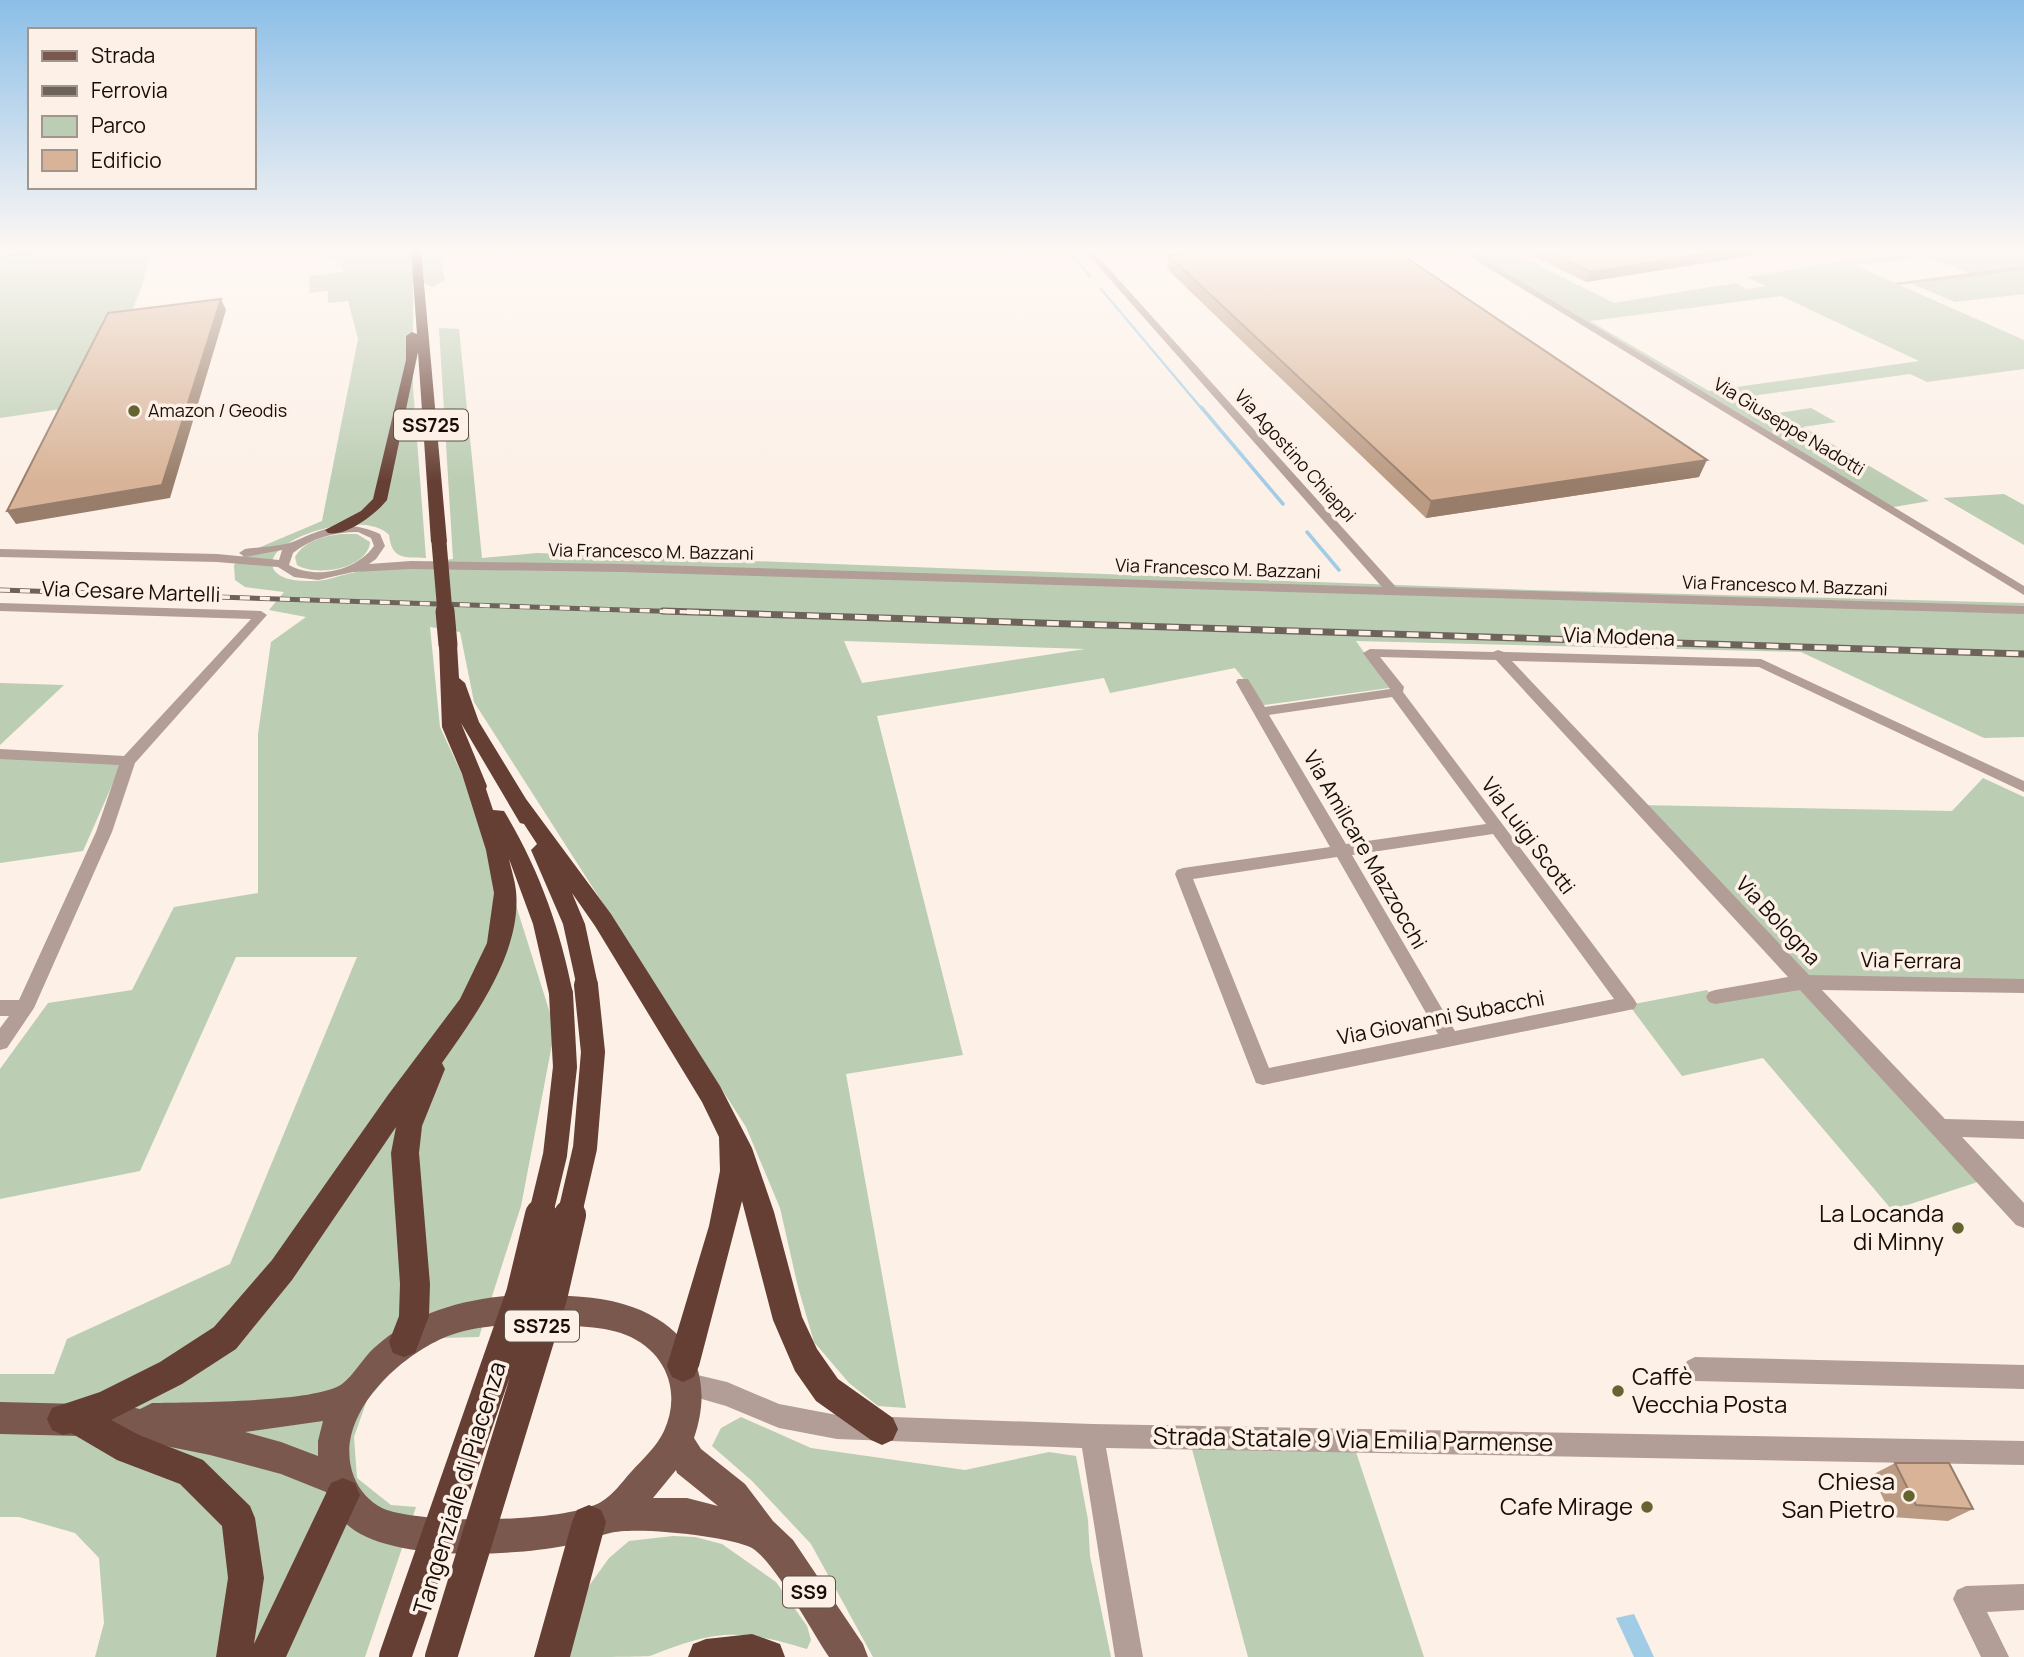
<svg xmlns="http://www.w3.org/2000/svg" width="2024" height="1657" font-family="Manrope,sans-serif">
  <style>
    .green { fill: #bbcdb3; fill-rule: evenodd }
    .water { fill: #a1cce5 }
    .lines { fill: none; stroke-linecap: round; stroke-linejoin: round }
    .stream-far1 { stroke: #a1cce5; stroke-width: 2.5 }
    .stream { stroke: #a1cce5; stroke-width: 3.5 }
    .minor { fill: #b29d97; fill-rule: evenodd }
    .major { fill: #7a584d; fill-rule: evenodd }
    .highway { fill: #653f33; fill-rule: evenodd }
    .rail-far2-casing { stroke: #6e635b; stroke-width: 4.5 }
    .rail-far1-casing { stroke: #6e635b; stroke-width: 5 }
    .rail-casing { stroke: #6e635b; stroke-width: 7 }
    .rail-far2 { stroke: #fcf0e7; stroke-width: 2.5; stroke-dasharray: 7; stroke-linecap: butt }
    .rail-far1 { stroke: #fcf0e7; stroke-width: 3.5; stroke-dasharray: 10; stroke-linecap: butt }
    .rail { stroke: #fcf0e7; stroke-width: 4.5; stroke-dasharray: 12; stroke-linecap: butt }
    .highway-bridge-far3 { stroke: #653f33; stroke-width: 15 }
    .highway-bridge-far2 { stroke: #653f33; stroke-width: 19 }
    .highway-bridge-far1 { stroke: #653f33; stroke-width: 24 }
    .highway-bridge { stroke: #653f33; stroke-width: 32 }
    .wall { fill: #ba9a82 }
    .shaded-wall { fill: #977d6a }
    .building { fill: #d8b397; stroke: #977d6a; stroke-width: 2 }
    .poi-dot { fill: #656430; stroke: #fcf0e7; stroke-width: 2.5 }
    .labels { text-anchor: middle; stroke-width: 7; stroke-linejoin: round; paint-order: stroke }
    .far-poi-label { font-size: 18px; fill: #180e07; stroke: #fcf0e7; text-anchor: start }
    .far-street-label { font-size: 18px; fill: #180e07; stroke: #fcf0e7 }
    .shield { fill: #fcf0e7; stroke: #5c524a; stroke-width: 2 }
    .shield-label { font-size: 19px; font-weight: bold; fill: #180e07 }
    .street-label { font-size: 21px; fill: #180e07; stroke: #fcf0e7 }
    .near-poi-label { font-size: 24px; fill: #180e07; stroke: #fcf0e7; text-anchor: end }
    .near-street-label { font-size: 24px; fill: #180e07; stroke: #fcf0e7 }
  </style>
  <rect width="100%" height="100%" fill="#fcf0e7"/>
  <!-- green -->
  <path class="green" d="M61,250h90l-8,33 -48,121 -95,14v-161z
    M327,250h112l6,30 -13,7 -19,-9v109l13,171c-22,-1 -34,2 -37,-23 -24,-28 -132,5 -115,35 7,10 24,11 35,11 17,1 31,-6 47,-9 32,-6 65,-9 97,-13l-14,-231 20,1 23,229 55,-5 995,37 492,13v134l-40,1 -183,-86 -445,-11 33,47 -125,17 -29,-37 -125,25 -6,-15 -227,38 86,339 -117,19 60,334 -28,-2 -29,-23 -35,-41 -16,-55 -18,-79 -34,-81 -272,-425 -14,-70 -30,-5 10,100 62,134 53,168 -34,177 -42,131 -39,1 -38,21 -35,41 -13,37 3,41 34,27 25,2 -51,150h-270l9,-34 -5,-65 -24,-25 -56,-16h-19v-143h54l13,-35 163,-75 127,-307h-121l-96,214 -140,28v-130l48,-66 84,-13 42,-83 84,-14v-159l13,-92 35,-25 -37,-7 15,-18 -39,-5 -10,-7 -1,-15 12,-12 76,-32 36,-182 -10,-38 -20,2v-12l-19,2 1,-17 34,-4 -7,-11 -7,-1zM844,641l241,8 -223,34z
    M1462,250h46l106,53 122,-20 11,6 19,-3 -20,-9 164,-27h114v44l-69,8 -48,-20 62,-9 -41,-16 -74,8 170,75v29l-97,13 -17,-8 -152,21v6l20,12 33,-5 25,14 -33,5 126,74 -41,7zM1781,296l138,65 -210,30 -119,-70z
    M2004,494l20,11v40l-81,-47z
    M341,534h16l13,8c-2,27 -54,35 -73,23l-2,-8c9,-16 29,-21 46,-23z
    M0,683l64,2 -64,60z
    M0,754l124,4 -41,93 -83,12z
    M1983,778l41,19v187l-221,-2 184,197 -95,31 -129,-152 -81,18 -53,-71 78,-15 6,9 88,-17 -162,-177 313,6z
    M741,1417l70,31 154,22 84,-18 27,4 12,64 2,36 21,101h-238l-62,-113 -59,-63 -40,-35 9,-18z
    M1189,1438l163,2 72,217h-176z
    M673,1536l22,1 27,7 54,38 31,44 4,14 -4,9c-68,-21 -92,-19 -157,7 -12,1 -65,1 -82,1l18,-67 23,-32 20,-17z"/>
  <!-- water -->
  <path class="water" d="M1634,1614l20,43h-20l-18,-39z"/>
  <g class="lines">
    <!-- stream-far1 -->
    <path class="stream-far1" d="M1072,255l18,21
      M0,263l117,-13
      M1101,289l101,120"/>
    <!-- stream -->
    <path class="stream" d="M1201,407l82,97
      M1307,532l32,38"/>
    <!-- minor -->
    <path class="minor" d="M0,250h7l-7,3z
      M1084,250h8l304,337 628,19v8l-1401,-42 -212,-3 -58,3 -35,8 -24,-3 -16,-10 -61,-5 -217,-5v-8l217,5 62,6 3,-10 -37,7 -6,-4 6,-4c15,-2 35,-2 50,-8 31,-14 53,-22 85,-7l5,12 -9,13 -7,5 42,-3 212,3 759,23zM358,532l13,6 3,8c-18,25 -58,34 -85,19l4,-12c19,-15 40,-21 65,-21z
      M1459,250h10l555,336v9z
      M2024,266v4l-126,15 -4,-2z
      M0,603l261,8 6,4 -132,148 -23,69 -78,176 -27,40 -7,2v-22l9,-12h-9v-16h19l77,-168 23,-67 -119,-6v-10l124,7 127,-137 -251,-8z
      M1370,649l123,3 5,-2 6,2 257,7 263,122v11l-265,-125 -247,-6 297,314 215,4v14l-202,-3 123,129 79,2v18l-62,-2 62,66v25l-8,-3 -216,-235 -85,14 -6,-2 -3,-5 3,-5 6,-2 73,-13 -292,-317 -116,-3 24,30 -1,5 231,307 3,5 -3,5 -371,76 -7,-2 -81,-209 2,-4 6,-2 147,-21 -94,-165 2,-3h10l17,28 125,-18 -27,-36zM1392,697l94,127 -140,20 -77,-129zM1493,834l121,165 -159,32 -103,-176zM1337,857l101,177 -169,34 -76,-189z
      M1695,1357l329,8v24l-329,-8 -8,-4 -4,-8 4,-8z
      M689,1373l38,9 52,22 58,11 255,9 932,17v24l-918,-17 37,209h-28l-33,-209 -245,-9 -58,-11 -53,-22 -45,-13 -4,-8 4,-8z
      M2024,1584v26l-37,2 22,45h-28l-28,-58 4,-9 9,-4z"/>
    <!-- major -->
    <path class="major" d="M537,1294c29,2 59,2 86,10 66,19 93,70 71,134l7,11 44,35 28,37 20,19 70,104 5,13h-39c-17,-25 -54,-95 -77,-109 -22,-12 -118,-22 -142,-15 -15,4 -30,10 -46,13 -53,10 -170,16 -214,-19 -12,-9 -18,-21 -24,-35l-45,-18 -71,-19 -89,-18 -121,-3v-32l121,3 19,4 12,-6c36,-1 164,0 190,-19 11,-8 21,-26 32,-36 46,-41 103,-52 163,-54zM537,1324c28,3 62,0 89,11 40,16 56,57 38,96 -7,15 -21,28 -33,41 -9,10 -18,23 -30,30 -36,21 -181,23 -219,6 -12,-6 -23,-18 -28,-31 -23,-59 44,-121 94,-141 28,-11 60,-11 89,-12zM323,1421l-5,20v15l-37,-14 -36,-10zM676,1470l1,3 41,33 -31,-8h-34z"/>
    <!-- highway -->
    <path class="highway" d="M411,250h10l26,292 -8,5 -8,-5 -13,-190 -31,148c-11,14 -41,37 -59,33l-3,-3 36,-19 12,-12 33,-139v-24l6,-4 5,2z
      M448,640l9,5 2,33 6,5 14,39 47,77 85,115 109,172 32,62 22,64 28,105 15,32 21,30 55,39 5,11 -5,11 -11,5 -11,-5 -55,-39 -21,-30 -22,-51 -31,-119 -43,165 -5,11 -11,5 -11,-5 -5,-11 42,-140 11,-55 -1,-34 -17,-35 -107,-176 -23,-33 13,31 13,61 -4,7 -8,3 -8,-3 -15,-68 -32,-74 6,-6 -13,-20 -4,-1 -59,-100 26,63 -1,3 7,21 11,1c35,58 56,117 69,183l-3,7 -9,3 -9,-3 -3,-7 -16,-70 -24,-65c2,10 6,21 7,32 6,61 -41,125 -74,172l3,6 -23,57 -3,27 11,131 -1,32 -14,37 -11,4 -11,-4 -4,-11 10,-26 1,-32 -9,-131 5,-26 -104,153 -56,69 -54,35 -71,36 28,15 64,25 47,46 5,12 9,60 -10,66 77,-161 12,-5 12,5 5,12 -74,162h-70l12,-79 -6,-52 -42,-42 -63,-24 -46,-27 -8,2 -11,-5 -5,-11 5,-11 48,-16 60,-30 54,-35 58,-67 116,-165 72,-96 27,-56 7,-50 -8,-43 -24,-76 -20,-47 -3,-82z
      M589,1505l12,5 5,12 -36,135h-36l38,-135 5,-12z
      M752,1634l28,10 5,13h-97l5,-13 13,-5z"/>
    <!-- rail-far2 casing -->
    <g class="rail-far2-casing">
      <path id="rail-far2" d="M0,255l47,-5"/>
    </g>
    <!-- rail-far1 casing -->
    <g class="rail-far1-casing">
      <path id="rail-far1" d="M0,590l718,23"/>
    </g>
    <!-- rail casing -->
    <g class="rail-casing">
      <path id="rail" d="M663,611l1361,43"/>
    </g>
    <!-- rail-far2 -->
    <use href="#rail-far2" class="rail-far2"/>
    <!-- rail-far1 -->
    <use href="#rail-far1" class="rail-far1"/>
    <!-- rail -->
    <use href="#rail" class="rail"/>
    <!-- highway-bridge-far3 -->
    <path class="highway-bridge-far3" d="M439,542l6,71"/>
    <!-- highway-bridge-far2 -->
    <path class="highway-bridge-far2" d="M445,611l3,34"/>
    <!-- highway-bridge-far1 -->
    <path class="highway-bridge-far1" d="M540,1217l15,-62 10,-88 -4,-73
      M569,1217l16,-69 8,-96 -7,-67"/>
    <!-- highway-bridge -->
    <path class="highway-bridge" d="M395,1657l127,-363 19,-79
      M441,1657l111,-363 18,-79"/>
  </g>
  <!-- wall -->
  <path class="wall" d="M1521,250h266l-201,32z
    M1168,255l531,222 -273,41 -259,-249z
    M1895,1463l78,46 -25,12 -56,-4 -20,-42z"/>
  <!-- shaded-wall -->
  <path class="shaded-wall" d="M1727,250h60l-201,32 4,-10z
    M221,299l5,11 -56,188 -154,26 -9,-13z
    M1707,460l-8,17 -273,41 5,-17z"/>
  <!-- building -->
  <path class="building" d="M1221,250h174l312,210 -276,41 -263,-246z
    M1545,250h182l-137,22z
    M221,299l-59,186 -155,26 101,-198z
    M1895,1463h54l24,46 -57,-4z"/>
  <!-- sky -->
  <linearGradient id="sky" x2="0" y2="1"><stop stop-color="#8bbee7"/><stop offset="0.52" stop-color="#fef8f4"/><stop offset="1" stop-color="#fef8f4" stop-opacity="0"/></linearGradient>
  <rect width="2024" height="482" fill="url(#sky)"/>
  <!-- markers -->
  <g class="poi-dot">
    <circle cx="134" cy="411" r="7"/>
    <circle cx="1958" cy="1228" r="7"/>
    <circle cx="1618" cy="1391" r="7"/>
    <circle cx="1909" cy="1496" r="7"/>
    <circle cx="1647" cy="1507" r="7"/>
  </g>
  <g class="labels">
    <!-- far-poi labels -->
    <g class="far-poi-label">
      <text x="148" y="417">Amazon / Geodis</text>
    </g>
    <!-- far-street labels -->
    <g class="far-street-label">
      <text transform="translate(1789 427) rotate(31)" y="6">Via Giuseppe Nadotti</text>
      <text transform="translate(1295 456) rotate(48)" y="6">Via Agostino Chieppi</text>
      <text transform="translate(651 552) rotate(1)" y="6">Via Francesco M. Bazzani</text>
      <text transform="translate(1218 569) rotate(2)" y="6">Via Francesco M. Bazzani</text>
      <text transform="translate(1785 586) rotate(2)" y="6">Via Francesco M. Bazzani</text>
    </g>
    <!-- shield labels -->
    <g class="shield">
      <rect x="394" y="409.5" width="74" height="31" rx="5"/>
      <rect x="505" y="1310.5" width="74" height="31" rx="5"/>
      <rect x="783" y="1576.5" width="52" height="31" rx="5"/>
    </g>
    <g class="shield-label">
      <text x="431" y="432">SS725</text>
      <text x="542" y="1333">SS725</text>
      <text x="809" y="1599">SS9</text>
    </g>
    <!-- street labels -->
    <g class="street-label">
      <text transform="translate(131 592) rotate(2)" y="7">Via Cesare Martelli</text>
      <text transform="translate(1619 637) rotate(2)" y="7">Via Modena</text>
      <text transform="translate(1528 836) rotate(53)" y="7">Via Luigi Scotti</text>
      <text transform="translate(1365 850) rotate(60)" y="7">Via Amilcare Mazzocchi</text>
      <text transform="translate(1778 921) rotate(47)" y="7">Via Bologna</text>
      <text transform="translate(1911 961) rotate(1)" y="7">Via Ferrara</text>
      <text transform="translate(1441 1018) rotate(-11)" y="7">Via Giovanni Subacchi</text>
    </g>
    <!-- near-poi labels -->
    <g class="near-poi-label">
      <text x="1944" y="1222">La Locanda<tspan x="1944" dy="28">di Minny</tspan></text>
      <text x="1632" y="1385" text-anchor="start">Caffè<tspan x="1632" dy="28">Vecchia Posta</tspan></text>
      <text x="1895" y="1490">Chiesa<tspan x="1895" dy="28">San Pietro</tspan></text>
      <text x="1633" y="1515">Cafe Mirage</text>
    </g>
    <!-- near-street labels -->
    <g class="near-street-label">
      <text transform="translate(1353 1440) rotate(1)" y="8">Strada Statale 9 Via Emilia Parmense</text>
      <text transform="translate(460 1488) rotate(-73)" y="8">Tangenziale di Piacenza</text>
    </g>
  </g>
  <!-- legend -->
  <rect x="28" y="28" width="228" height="161" fill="#fcf0e7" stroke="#a1968d" stroke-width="2"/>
  <rect x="42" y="51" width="35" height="10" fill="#7a584d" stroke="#a1968d" stroke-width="2"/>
  <text x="91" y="63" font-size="21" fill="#180e07">Strada</text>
  <rect x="42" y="86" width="35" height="10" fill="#6e635b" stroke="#a1968d" stroke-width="2"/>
  <text x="91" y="98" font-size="21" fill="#180e07">Ferrovia</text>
  <rect x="42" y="116" width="35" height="21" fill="#bbcdb3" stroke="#a1968d" stroke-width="2"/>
  <text x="91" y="133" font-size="21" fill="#180e07">Parco</text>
  <rect x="42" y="150" width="35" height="21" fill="#d8b397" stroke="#a1968d" stroke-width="2"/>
  <text x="91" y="168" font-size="21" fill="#180e07">Edificio</text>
</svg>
